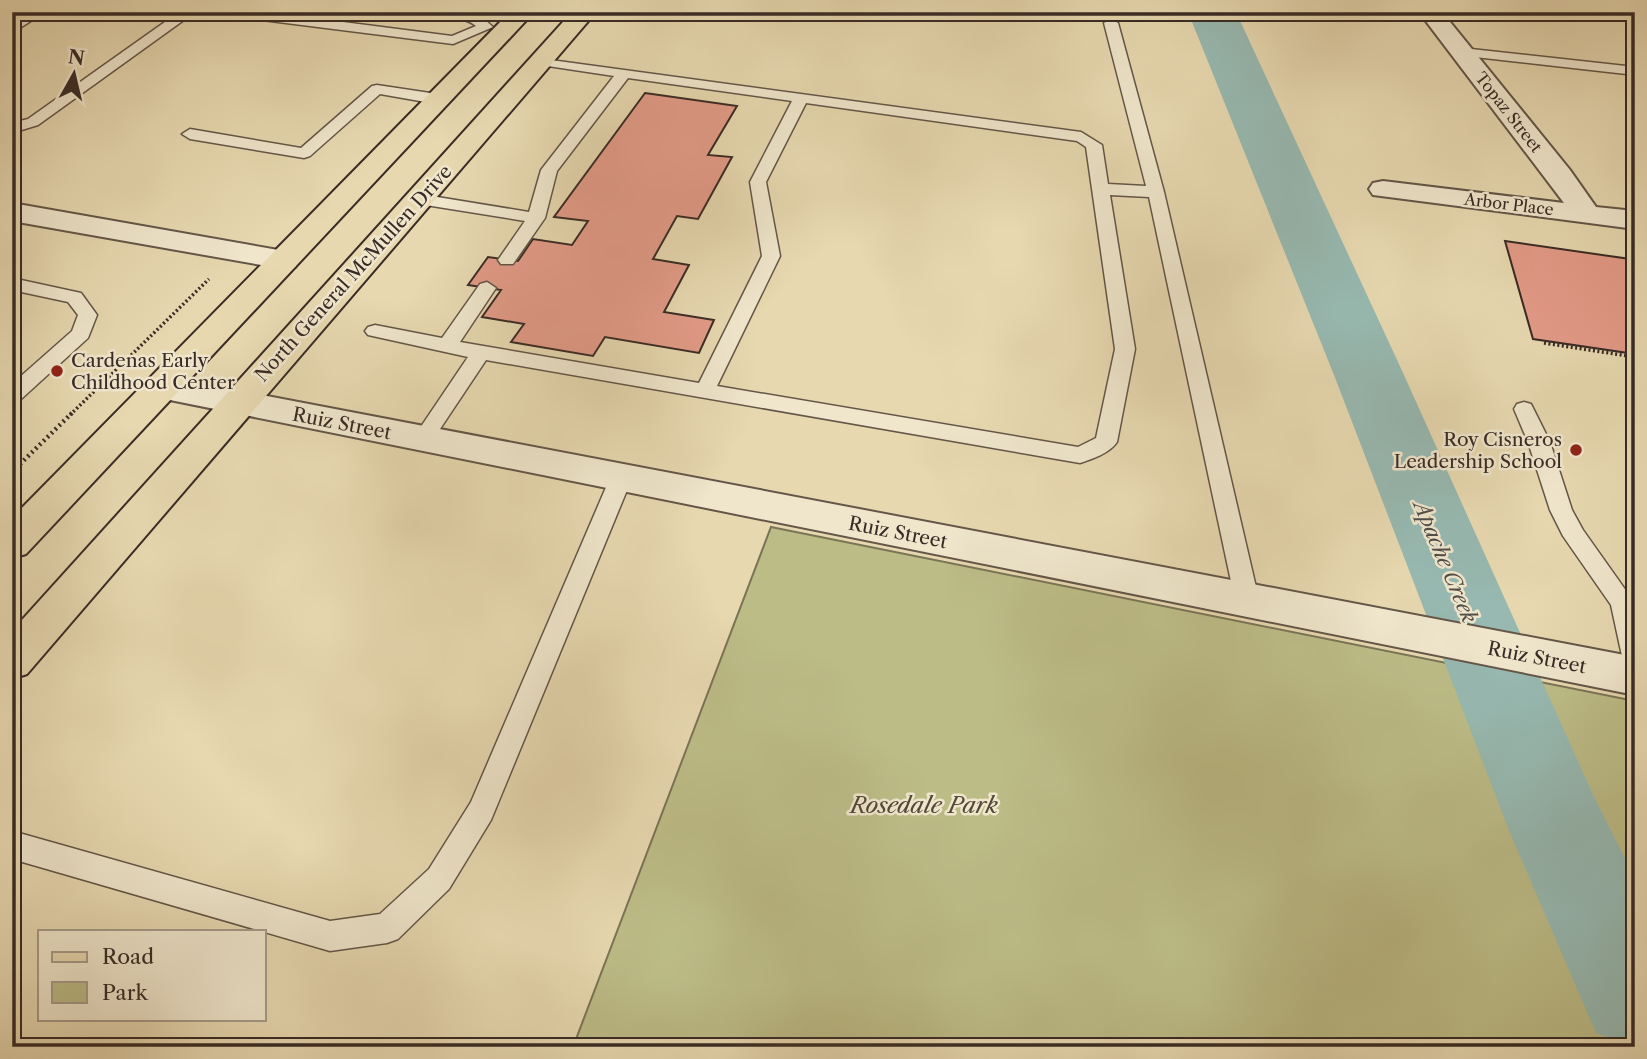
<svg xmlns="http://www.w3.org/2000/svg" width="1647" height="1059" font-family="'Libre Caslon Text',serif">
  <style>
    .green { fill: #bcbc87; stroke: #7a7456; stroke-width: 2 }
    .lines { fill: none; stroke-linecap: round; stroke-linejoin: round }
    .river { fill: #97b9b1; fill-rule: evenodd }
    .building { fill: #e39b88; stroke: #392b26; stroke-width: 2 }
    .lane-casing { stroke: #645648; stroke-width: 3 }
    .street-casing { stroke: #645648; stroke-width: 4 }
    .primary-casing { stroke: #392b26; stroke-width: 4 }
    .path-far1 { stroke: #392b26; stroke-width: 3.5; stroke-dasharray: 2 2.5; stroke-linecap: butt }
    .path { stroke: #392b26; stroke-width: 4.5; stroke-dasharray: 2 3.5; stroke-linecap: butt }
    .lane { fill: #efe6cc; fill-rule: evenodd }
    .street { fill: #efe6cc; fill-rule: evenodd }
    .primary { fill: #e7d8b0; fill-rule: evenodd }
    .poi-dot { fill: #8f2418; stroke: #efe6cc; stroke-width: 2.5 }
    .labels { text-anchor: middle; stroke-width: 5; stroke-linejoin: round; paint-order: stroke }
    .far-street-label { font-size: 16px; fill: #392b26; stroke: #efe6cc }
    .street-label { font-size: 19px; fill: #392b26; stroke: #efe6cc }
    .poi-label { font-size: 19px; fill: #392b26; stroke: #efe6cc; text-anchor: start }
    .water-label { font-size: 21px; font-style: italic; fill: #504e49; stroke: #efe6cc }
    .near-park-label { font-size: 23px; font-style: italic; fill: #534839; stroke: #efe6cc }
  </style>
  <rect width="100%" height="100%" fill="#e7d8b0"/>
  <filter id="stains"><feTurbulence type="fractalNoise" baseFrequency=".00286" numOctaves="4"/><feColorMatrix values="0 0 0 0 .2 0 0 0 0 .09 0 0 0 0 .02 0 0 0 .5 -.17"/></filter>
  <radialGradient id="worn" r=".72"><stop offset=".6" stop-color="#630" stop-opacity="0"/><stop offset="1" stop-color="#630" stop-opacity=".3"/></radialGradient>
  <!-- green -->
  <path class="green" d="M771,527l864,174v346h-1062z"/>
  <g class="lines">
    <!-- river -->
    <path class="river" d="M1188,12h48l168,363 191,424 40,79v169l-39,-14 -86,-200 -176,-458z"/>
  </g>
  <!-- building -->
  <path class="building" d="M645,93l92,13 -29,49 24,2 -34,62 -21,-3 -24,43 36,6 -25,47 50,8 -15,33 -94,-16 -12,19 -82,-14 13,-18 -42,-7 19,-27 -33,-5 20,-28 30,4 15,-22 39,6 16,-24 -34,-4z
    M1505,241l125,18 5,11v84l-102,-15z"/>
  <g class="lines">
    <!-- lane casing -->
    <g class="lane-casing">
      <path id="lane" d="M28,12h17l-33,21v-10z
        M179,12h16l-157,113 -26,8v-10l16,-4z
        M224,12h41l187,24 24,-10c-12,-10 -25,-6 -36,-14h36l17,15 -40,17 -222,-28z
        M1111,19l7,4 46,169 95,408 -4,7 -8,3 -8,-3 -4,-7 -86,-403 -39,-2 25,154 -18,93c-7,11 -25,17 -37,21l-594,-103 -56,84 -7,3 -7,-3 -4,-5 4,-5 52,-77 -100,-22 -3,-4 3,-4 7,-2 67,13 38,-54 7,-2 9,6 -36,54 239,41 63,-127 -12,-74 42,-81 -164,-23 -71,93 -12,47 -32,46h-12l-3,-4 27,-39 -112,-18 -2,-4 8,-5 110,18 12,-42 73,-94 -73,-11 -7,-4 2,-3 545,74 21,13 6,39 38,2 -42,-163zM806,103l271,38 9,6 29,202 -19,89 -18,9 -361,-61 63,-130 -14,-74z
        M1462,48l173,19v8l-178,-20v-6z
        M377,85l60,9 8,5 -8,5 -57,-10 -70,62 -6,2 -114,-19 -8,-5 8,-5 111,19 71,-62z
        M12,278l69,15 16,22 -9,23 -69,63 -7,2v-19l60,-53 6,-16 -10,-13 -56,-12z
        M1524,402l7,2 19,38 22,68 11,20 51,72 1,65 -9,-3 -4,-8 -11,-51 -48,-69 -13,-26 -22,-68 -14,-33 3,-5z
        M621,470l8,2 3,6 -141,342 -42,69 -51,50 -11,4 -57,8 -318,-92v-28l318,90 50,-7 49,-45 42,-67 139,-324 3,-6z"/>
    </g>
    <!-- street casing -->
    <g class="street-casing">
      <path id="street" d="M1419,12h23l128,158 26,37 39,4v18l-262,-34 -4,-6 4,-6 10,-2 181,22z
        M12,203l272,48 11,2 4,7 -4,7 -11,2 -272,-48z
        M162,376l1473,281v38l-1485,-299 -5,-8 5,-8z"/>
    </g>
    <!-- primary casing -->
    <g class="primary-casing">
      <path id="primary" d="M510,12h24l-508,542 -14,4v-40z
        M572,12h24l-569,662 -15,5v-48z"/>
    </g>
    <!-- path-far1 -->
    <path class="path-far1" d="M1544,343l91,14
      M70,415l139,-136"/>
    <!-- path -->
    <path class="path" d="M12,472l60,-59"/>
    <!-- lane -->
    <use href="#lane" class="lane"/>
    <!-- street -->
    <use href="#street" class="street"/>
    <!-- primary -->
    <use href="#primary" class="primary"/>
  </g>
  <!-- markers -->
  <g class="poi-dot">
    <circle cx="57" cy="371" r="7"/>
    <circle cx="1576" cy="450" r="7"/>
  </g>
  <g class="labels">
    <!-- far-street labels -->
    <g class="far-street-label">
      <text transform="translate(1509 112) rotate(52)" y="6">Topaz Street</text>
      <text transform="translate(1509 204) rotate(7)" y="6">Arbor Place</text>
    </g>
    <!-- street labels -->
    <g class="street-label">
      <text transform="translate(353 273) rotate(-48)" y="7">North General McMullen Drive</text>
      <text transform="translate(342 423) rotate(11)" y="7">Ruiz Street</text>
      <text transform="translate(898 532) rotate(11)" y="7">Ruiz Street</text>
      <text transform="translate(1537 657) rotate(11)" y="7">Ruiz Street</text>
    </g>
    <!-- poi labels -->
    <g class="poi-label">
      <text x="71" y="367">Cardenas Early<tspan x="71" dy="22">Childhood Center</tspan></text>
      <text x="1562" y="446" text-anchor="end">Roy Cisneros<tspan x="1562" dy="22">Leadership School</tspan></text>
    </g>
    <!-- water labels -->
    <g class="water-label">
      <text transform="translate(1445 562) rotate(67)" y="7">Apache Creek</text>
    </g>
    <!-- near-park labels -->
    <g class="near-park-label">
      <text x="924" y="813">Rosedale Park</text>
    </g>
  </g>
  <!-- margin -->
  <rect width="1647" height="1059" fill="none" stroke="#e7d8b0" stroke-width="42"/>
  <rect x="14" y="14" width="1619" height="1031" fill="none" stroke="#392b26" stroke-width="3.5"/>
  <rect x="21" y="21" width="1605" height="1017" fill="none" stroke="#392b26" stroke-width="2"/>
  <!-- legend -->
  <rect x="38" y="930" width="228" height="91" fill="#efe6cc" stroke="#a69b8a" stroke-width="2"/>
  <rect x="52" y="952" width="35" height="10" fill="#e7d8b0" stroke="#a69b8a" stroke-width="2"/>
  <text x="102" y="964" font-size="21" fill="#392b26">Road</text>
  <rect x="52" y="982" width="35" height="21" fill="#bcbc87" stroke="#a69b8a" stroke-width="2"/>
  <text x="102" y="1000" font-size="21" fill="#392b26">Park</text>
  <!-- north arrow -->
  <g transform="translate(74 74) rotate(8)" stroke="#efe6cc" stroke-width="5" paint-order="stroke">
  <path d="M0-5L12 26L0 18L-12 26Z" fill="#392b26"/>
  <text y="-10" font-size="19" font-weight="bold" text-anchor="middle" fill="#392b26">N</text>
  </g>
  <rect width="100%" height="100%" filter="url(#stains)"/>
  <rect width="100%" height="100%" fill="url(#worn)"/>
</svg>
